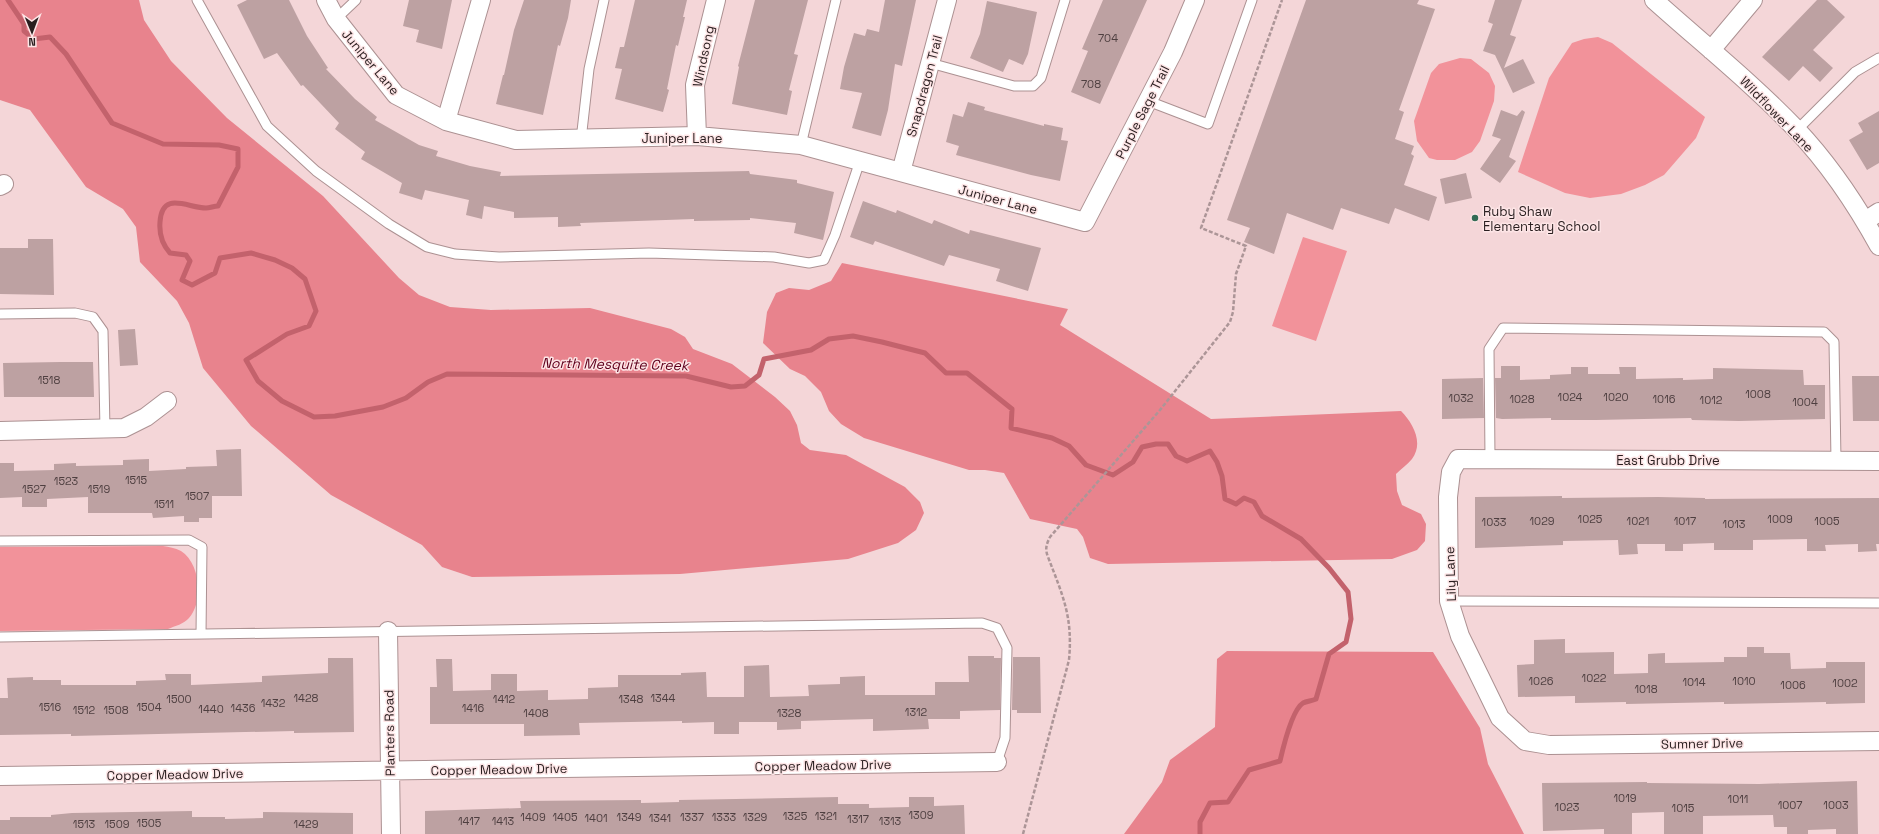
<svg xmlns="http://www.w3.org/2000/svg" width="1879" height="834" font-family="'Space Grotesk',sans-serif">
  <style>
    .green { fill: #f2929a }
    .forest { fill: #e8838d }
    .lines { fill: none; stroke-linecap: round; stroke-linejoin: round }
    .stream { stroke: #c3626c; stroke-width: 5 }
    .building { fill: #bda1a2 }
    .lane-casing { stroke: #ac9192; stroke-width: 11 }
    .street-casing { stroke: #ac9192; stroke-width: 20 }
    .path { stroke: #ac9597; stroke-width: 2.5; stroke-dasharray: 4 2; stroke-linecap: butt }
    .lane { stroke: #fff; stroke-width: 9 }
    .street { stroke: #fff; stroke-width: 18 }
    .poi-dot { fill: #326b54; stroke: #fde5e6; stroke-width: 1.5 }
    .labels { text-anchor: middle; stroke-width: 3; stroke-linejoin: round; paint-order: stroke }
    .number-label { font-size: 11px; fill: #4e3f40 }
    .street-label { font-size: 13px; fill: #291e1f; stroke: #fde5e6 }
    .poi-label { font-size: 13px; fill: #291e1f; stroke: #fde5e6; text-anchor: start }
    .water-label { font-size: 14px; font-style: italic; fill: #5f001c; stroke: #fde5e6 }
  </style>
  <rect width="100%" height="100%" fill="#f4d6d8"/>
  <!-- green -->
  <path class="green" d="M1598,37l14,6 93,74 -9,21 -32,37 -19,10 -24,9 -31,4 -25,-5 -47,-21 31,-94 23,-35 12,-4z
    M1460,58l11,1 18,14 6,13 -1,15 -14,40 -8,11 -17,8h-18l-8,-2 -12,-17 -3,-20 17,-48 8,-9z
    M1303,237l44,14 -31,90 -44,-15z
    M163,546c6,1 12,2 18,5 19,12 23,50 8,67 -5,6 -14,8 -21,11l-168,2v-84z"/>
  <!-- forest -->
  <path class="forest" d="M0,0h139l5,20 27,41 56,57 96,78 76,82 20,17 31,12 41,3 99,-2 81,21 14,8 8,12 39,15 43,33 15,14 7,14 4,18 9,7 36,5 59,32 15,15 4,11 -8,17 -18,13 -50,16 -168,15 -208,3 -30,-10 -20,-22 -91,-50 -80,-69 -48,-58 -14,-45 -12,-22 -37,-39 -4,-35 -13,-18 -37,-22 -56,-77 -30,-10z
    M842,263l226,46 -8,16 151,94 190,-8c12,12 23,32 11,48 -4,5 -11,10 -16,15l1,17 5,14 19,9 5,10 -1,17 -8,9 -25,9 -284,5 -18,-6 -7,-21 -6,-8 -47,-10 -26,-46 -19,-3h-16l-105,-32 -23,-14 -12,-13 -8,-19 -16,-16 -15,-7 -27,-26 4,-31 9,-19 13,-5 20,2 22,-9z
    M1227,651l206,1 47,76 8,36 36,70h-400l38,-52 8,-22 45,-33 2,-68z"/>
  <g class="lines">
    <!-- stream -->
    <path class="stream" d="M8,0l16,24v7l10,8 16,-2 16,17 46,69 51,21 56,1 19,4v18l-20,39c-4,0 -8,2 -12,2 -18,0 -44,-18 -46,14 -1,12 2,22 10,31l16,2 4,6 -8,19 10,5 23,-12 5,-15 31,-5 24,7 17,8 13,11 11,32 -7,15 -22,8 -41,26 12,21 24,20 32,16 21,-1 48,-9 23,-9 22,-16 19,-8 239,2 45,11 14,-1 14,-11 5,-16 47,-9 18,-11 24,-3 29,6 43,11 21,20h21l45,36 -1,19 41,10 17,8 17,19 27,10 20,-13 9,-15 14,-3h12l8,12 11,5 23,-10 7,11 5,14 3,23 11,5 8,-6 10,4 8,14 39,23 28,29 19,24 3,27 -5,23 -17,12 -13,45c-4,2 -9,2 -13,4 -11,7 -20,45 -23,58l-31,9 -21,32 -18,1 -10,19v12"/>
  </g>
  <!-- building -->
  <path class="building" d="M247,0h42l18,36 21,32 -2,1 29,30 22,18 -2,3 44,25 19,6 -2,5 34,10 31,6 -1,4 249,-5 1,3 47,6v3l37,9 -11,48 -29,-7 2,-10 -46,-5v2l-56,1v-2l-114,4 1,3 -23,1v-10l-44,1v-6l-30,-6 -2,13 -16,-4 3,-15 -44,-10 -3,10 -23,-7 3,-10 -41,-24 4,-7 -30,-23 4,-6 -36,-38 -2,1 -24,-33 -13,6 -27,-54z
    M409,0h43l-10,49 -26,-7 3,-12 -16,-4z
    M524,0h47l-3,18 -8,28 -2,-1 -15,70 -47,-11 7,-29h1l10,-45z
    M635,0h52l-4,17h2l-7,29 -2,-1 -9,44 2,1 -6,22 -48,-13 7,-30 -7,-1 5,-21h4z
    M755,0h53l-14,54 4,1 -9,35 3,1 -5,24 -55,-11 7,-37 -1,-1z
    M885,0h31l-14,66 -7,-2 -7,46 -7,26 -29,-8 10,-35 -22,-4 4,-22 10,-34 11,3 2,-7 12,3z
    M1103,0h44l-47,104 -29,-12 17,-41 -6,-2z
    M1306,0h113l-2,4 18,5 -36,101 5,2 -9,27 19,7 -3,8 3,2 -10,29 33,12 -8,24 -34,-13 -6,16 -48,-16 -8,22 -46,-17 -13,41 -30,-12 6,-14 -23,-8z
    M1495,0h27l-12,35 6,2 -12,31 19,-9 12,24 -22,10 -18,-38 -12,-4 10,-27 -5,-2z
    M1817,0h10l18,17 -32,33 20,18 -13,14 -17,-16 -14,15 -27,-24z
    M987,1l50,11 -9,42 -5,11 -14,-6 -6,13 -33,-14 10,-24z
    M968,102l17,5 -1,3 60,16v-2l19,4 -2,12 7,1 -8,40 -29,-6 -75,-20 3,-9 -13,-4 7,-28 10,3z
    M1501,110l16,6 5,-6 3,2 -16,45 7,4 -16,22 -20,-14 21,-30 -9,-3z
    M1879,111v52l-12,7 -18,-30 14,-8 -5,-9z
    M1466,173l6,25 -27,6 -5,-25z
    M863,201l33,12 1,-3 35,14 2,-4 35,14 1,-4 71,18 -13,43 -32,-10 4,-12 -51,-14 -5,11 -69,-25 -2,4 -23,-8z
    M28,239h25l1,56 -54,-1v-46h28z
    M135,329l3,36 -18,1 -2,-36z
    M60,362h33l1,35h-90l-1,-34z
    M1501,366h19v14l30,-1v-4l21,-1v-7h17v7h32l-1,-7h17v12l47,-1v2l30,-1v-11l90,2 1,15h21v34l-86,2 -47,-1 -1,-2 -95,2h-45v-2l-49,1 -6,-1 -1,-40h6z
    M1852,376h27v45h-26z
    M1483,378l1,40 -42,1v-40z
    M241,449l1,47h-30v22h-13v4h-15v-6l-31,2 -1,-5h-64v-16l-41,2v8h-25v-10l-22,1v-35h14v8l40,-1v-6l22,-1v3l47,-1v-5l26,-1v12l37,-2v-2l31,-1 -1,-16z
    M1562,496v2l96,-1 47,1v1l174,-1v46h-3l1,7 -19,1v-8l-33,1 1,6h-19v-12l-54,1v10h-39v-7l-31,1v7h-18v-7h-28l1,10 -19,1 -1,-15 -55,1v4l-88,3v-51z
    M1565,639v14l49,-1v22l34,-1v-19l17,-1v10l59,-1v-5h23v-10h17v6h26l1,16 35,-1v-6h39v41l-39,1v-2l-102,2v-2l-98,2v-2l-51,1v-7l-57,1 -1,-32 17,-1v-24z
    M968,656h26v2h7l-1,52 -40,1v8h-32l1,10 -56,2v-12l-39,1 -33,1v8l-24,1v-8h-38v12h-25v-12l-32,1v-2l-103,2 1,12 -56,1v-12h-94v-37h7l-1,-28h16l1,32 38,-1v-16h26v17l31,-1v10l40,-1v-11l30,-1v-12h63v-2l25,-1 1,25h37v-31l25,-1 1,32 39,-1 -1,-11 32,-1v-7l25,-1v19h70v-13h34z
    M1013,657h27l1,56h-24v-3h-5z
    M328,658h25l1,74 -60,1v-2l-223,5v-2l-71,1v-37h8l-1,-20 26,-1v3h28v5h75v-4l30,-1 -1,-6h26v11l71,-3v-6l66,-3z
    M1857,781l1,53h-22v-5l-28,1v4h-21v-7h-13l-1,-12 -70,1v18h-39v-22l-32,1v21h-28v-5l-61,2 -1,-48 105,-1v1l112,1z
    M838,797v7h31v4l40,-1v-10h25v9l30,-1 1,29h-540v-23l96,-3 -1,-7 121,-1v3l38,-1v-2z
    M192,811v6h33v2l38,-1v-6l90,1v21h-353v-14h10v-3h41v-2l21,-2z"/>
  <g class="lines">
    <!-- lane casing -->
    <g class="lane-casing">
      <path id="lane" d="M197,0l70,126 49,45 73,53 38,23 28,7 44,3 150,-4 125,4 35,6 15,-3 11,-25 25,-74
        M336,19l20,-19
        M930,63l84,23h19l8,-8 24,-78
        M1148,101l60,23 44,-124
        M1797,130l58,-58 24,-14
        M581,140l8,-71 15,-69
        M801,145l35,-145
        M0,314l75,-1 18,4 10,14 2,99
        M1490,459l-1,-110 14,-21 321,4 10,10 2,118
        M0,541l189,-1 13,7 -1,87
        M1449,601l430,2
        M0,637l982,-14 15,5 10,20 -2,90 -8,24"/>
    </g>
    <!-- street casing -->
    <g class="street-casing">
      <path id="street" d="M326,0l10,19 60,76 50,26 70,19 181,-4 104,9 284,77 88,-170 22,-52
        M1654,0c48,43 98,83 142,129 33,35 60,75 83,117
        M1711,50l42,-50
        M446,121l35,-121
        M697,136l-2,-51 21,-85
        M901,172l46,-172
        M0,186l4,-2
        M1865,221l14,-9
        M0,431l124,-3 22,-11 21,-16
        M1879,461l-421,-2 -7,13 -3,25 1,104 11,35 40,82 25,23 24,4 330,-4
        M388,631l3,203
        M0,776l997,-14"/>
    </g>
    <!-- path -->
    <path class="path" d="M1023,834l46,-174c4,-43 -6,-64 -21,-103 -3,-8 -2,-12 2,-20l110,-127 70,-88 3,-10 3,-38 10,-28 -45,-18 81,-228"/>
    <!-- lane -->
    <use href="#lane" class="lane"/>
    <!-- street -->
    <use href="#street" class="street"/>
  </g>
  <!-- markers -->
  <circle class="poi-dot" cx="1475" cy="218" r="4"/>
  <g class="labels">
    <!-- number labels -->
    <g class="number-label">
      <text x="1108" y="42">704</text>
      <text x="1091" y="88">708</text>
      <text x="49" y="384">1518</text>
      <text x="1758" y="398">1008</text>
      <text x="1570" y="401">1024</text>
      <text x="1616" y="401">1020</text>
      <text x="1461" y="402">1032</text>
      <text x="1522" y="403">1028</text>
      <text x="1664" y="403">1016</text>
      <text x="1711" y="404">1012</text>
      <text x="1805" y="406">1004</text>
      <text x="136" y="484">1515</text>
      <text x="66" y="485">1523</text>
      <text x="34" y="493">1527</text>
      <text x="99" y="493">1519</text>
      <text x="197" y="500">1507</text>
      <text x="164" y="508">1511</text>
      <text x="1590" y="523">1025</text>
      <text x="1780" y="523">1009</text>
      <text x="1542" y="525">1029</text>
      <text x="1638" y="525">1021</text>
      <text x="1685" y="525">1017</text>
      <text x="1827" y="525">1005</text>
      <text x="1494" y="526">1033</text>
      <text x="1734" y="528">1013</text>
      <text x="1594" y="682">1022</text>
      <text x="1541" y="685">1026</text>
      <text x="1744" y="685">1010</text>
      <text x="1694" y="686">1014</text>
      <text x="1845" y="687">1002</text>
      <text x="1793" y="689">1006</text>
      <text x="1646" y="693">1018</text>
      <text x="306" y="702">1428</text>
      <text x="663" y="702">1344</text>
      <text x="179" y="703">1500</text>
      <text x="504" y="703">1412</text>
      <text x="631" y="703">1348</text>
      <text x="273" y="707">1432</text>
      <text x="50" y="711">1516</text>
      <text x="149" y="711">1504</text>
      <text x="243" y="712">1436</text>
      <text x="473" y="712">1416</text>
      <text x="211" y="713">1440</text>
      <text x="84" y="714">1512</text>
      <text x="116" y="714">1508</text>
      <text x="916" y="716">1312</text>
      <text x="536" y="717">1408</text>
      <text x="789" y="717">1328</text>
      <text x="1625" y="802">1019</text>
      <text x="1738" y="803">1011</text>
      <text x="1790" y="809">1007</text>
      <text x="1836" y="809">1003</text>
      <text x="1567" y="811">1023</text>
      <text x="1683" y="812">1015</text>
      <text x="921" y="819">1309</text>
      <text x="795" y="820">1325</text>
      <text x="826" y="820">1321</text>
      <text x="533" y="821">1409</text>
      <text x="565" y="821">1405</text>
      <text x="629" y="821">1349</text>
      <text x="692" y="821">1337</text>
      <text x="724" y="821">1333</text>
      <text x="755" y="821">1329</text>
      <text x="596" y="822">1401</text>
      <text x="660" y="822">1341</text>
      <text x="858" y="823">1317</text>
      <text x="469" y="825">1417</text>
      <text x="503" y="825">1413</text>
      <text x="890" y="825">1313</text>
      <text x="149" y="827">1505</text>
      <text x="84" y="828">1513</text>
      <text x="117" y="828">1509</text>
      <text x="306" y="828">1429</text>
    </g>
    <!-- street labels -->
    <g class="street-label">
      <text transform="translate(703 56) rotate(-78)" y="5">Windsong</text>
      <text transform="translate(371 62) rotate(50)" y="5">Juniper Lane</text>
      <text transform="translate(924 86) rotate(-75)" y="5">Snapdragon Trail</text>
      <text transform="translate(1142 112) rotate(-63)" y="5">Purple Sage Trail</text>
      <text transform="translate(1777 114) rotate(46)" y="5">Wildflower Lane</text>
      <text x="682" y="143">Juniper Lane</text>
      <text transform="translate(998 199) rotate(15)" y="5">Juniper Lane</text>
      <text x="1668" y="465">East Grubb Drive</text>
      <text transform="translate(1450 574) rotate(-92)" y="5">Lily Lane</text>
      <text transform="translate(389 733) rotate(-91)" y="5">Planters Road</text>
      <text transform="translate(1702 743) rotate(-1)" y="5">Sumner Drive</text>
      <text transform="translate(823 765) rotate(-1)" y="5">Copper Meadow Drive</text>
      <text transform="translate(499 769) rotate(-1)" y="5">Copper Meadow Drive</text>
      <text transform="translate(175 774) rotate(-1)" y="5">Copper Meadow Drive</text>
    </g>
    <!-- poi labels -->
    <g class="poi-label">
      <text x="1483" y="216">Ruby Shaw<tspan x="1483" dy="15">Elementary School</tspan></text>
    </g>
    <!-- water labels -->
    <g class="water-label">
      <text transform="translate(615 364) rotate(1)" y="5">North Mesquite Creek</text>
    </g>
  </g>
  <!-- north arrow -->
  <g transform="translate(32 32) rotate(179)" stroke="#fde5e6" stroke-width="3" paint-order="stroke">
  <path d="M0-3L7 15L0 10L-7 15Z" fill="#291e1f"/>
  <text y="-6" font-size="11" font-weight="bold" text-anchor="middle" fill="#291e1f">N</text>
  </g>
</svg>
